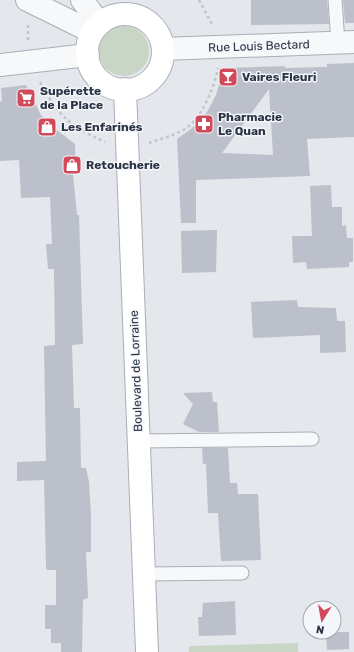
<svg xmlns="http://www.w3.org/2000/svg" width="354" height="652" font-family="Rubik,sans-serif">
  <style>
    .green { fill: #c9d6c5 }
    .building { fill: #bbc0ca; fill-rule: evenodd }
    .lines { fill: none; stroke-linecap: round; stroke-linejoin: round }
    .service-casing { stroke: #a9aeb7; stroke-width: 15 }
    .minor-casing { stroke: #a9aeb7; stroke-width: 24 }
    .secondary-casing { stroke: #a9aeb7; stroke-width: 24 }
    .path { stroke: #c2c5cb; stroke-width: 2.5; stroke-dasharray: 3 3; stroke-linecap: butt }
    .service { stroke: #f7f8fa; stroke-width: 13 }
    .minor { stroke: #f7f8fa; stroke-width: 22 }
    .secondary { stroke: #fff; stroke-width: 22 }
    .labels { text-anchor: middle; stroke-width: 3; stroke-linejoin: round; paint-order: stroke }
    .street-label { font-size: 12px; fill: #2b3445; stroke: #f4f6f9 }
    .poi-label { font-size: 12px; font-weight: bold; fill: #2b3445; stroke: #f4f6f9; text-anchor: start }
  </style>
  <rect width="100%" height="100%" fill="#e4e7ec"/>
  <!-- green -->
  <path class="green" d="M99 51a25 25 0 1 1 50 0a25 25 0 1 1-50 0Z
    M298,643v9h-109v-6z"/>
  <!-- building -->
  <path class="building" d="M251,0h76l2,24 -78,1z
    M343,0h11v23h-9z
    M354,63v74l-47,2 3,37 -114,4v43h-15l-4,-84 14,-10 16,-17 9,-17 8,-27 62,-2 -2,2 43,-1v-3zM269,89l4,66 -51,-2z
    M26,85l15,30 17,16 17,13 1,30h-3l4,41h2l4,129 -11,1 2,63h6l1,60h5l3,14 2,33v37h-5l2,46 -5,2 -1,52h-21v-9h-10v-14h-6v-24h11v-35h-9l-1,-3 -2,-87 -27,1v-19l29,-1 -2,-115 11,-1 -1,-76h-6l-2,-25h6l-2,-47 -29,1 -2,-38 -19,1v-59l2,-1 -1,-13z
    M331,185l1,22h10v19l4,-1 1,13h6v24h-4v5l-42,2 -1,-7 -13,1 -1,-27h20l-2,-50z
    M217,230l-1,42 -34,1 -1,-42z
    M297,300l1,7 38,1 1,13h8l1,31 -26,1v-18l-67,3 -2,-36z
    M212,392l1,10h4l2,30h-20l-16,-8 10,-20 -10,-11z
    M202,448h26l2,35h7l1,11h20l3,66 -40,1 -3,-48h-10l-2,-49h-3z
    M235,601l1,34 -37,1 -1,-19h4l1,-14z
    M326,632h23v17l-22,1z"/>
  <g class="lines">
    <!-- service casing -->
    <g class="service-casing">
      <path id="service" d="M335,0l3,43
        M139,441l173,-2
        M144,574l98,-1"/>
    </g>
    <!-- minor casing -->
    <g class="minor-casing">
      <path id="minor" d="M27,0l65,32
        M82,0l18,24
        M163,49l191,-7
        M0,65l88,-10"/>
    </g>
    <!-- secondary casing -->
    <g class="secondary-casing">
      <path id="secondary" d="M87 52a38 38 0 1 1 76 0a38 38 0 1 1-76 0Z
        M125,89l22,563"/>
    </g>
    <!-- path -->
    <path class="path" d="M199,0l13,24
      M28,40v-15
      M40,82c20,36 29,43 65,60
      M149,143c13,-5 29,-8 40,-17 15,-13 25,-39 29,-58"/>
    <!-- service -->
    <use href="#service" class="service"/>
    <!-- minor -->
    <use href="#minor" class="minor"/>
    <!-- secondary -->
    <use href="#secondary" class="secondary"/>
  </g>
  <!-- icons -->
  <defs>
    <g id="bar-square" transform="scale(1)"><rect x="-9" y="-9" width="18" height="18" rx="4" fill="#d1495b" stroke="#f4f6f9"/><path d="M-6-5H6L.8 .8V4.5H3.5V6h-7V4.5H-.8V.8Z" fill="#fff"/></g>
    <g id="supermarket-square" transform="scale(1)"><rect x="-9" y="-9" width="18" height="18" rx="4" fill="#d1495b" stroke="#f4f6f9"/><path d="M-6-5.5h2.5l.6 2H6L4.5 2H-2.5L-4.4-4H-6ZM-1.5 3.2a1.3 1.3 0 1 0 .1 0ZM3 3.2a1.3 1.3 0 1 0 .1 0Z" fill="#fff"/></g>
    <g id="pharmacy-square" transform="scale(1)"><rect x="-9" y="-9" width="18" height="18" rx="4" fill="#d1495b" stroke="#f4f6f9"/><path d="M-2-6h4v4h4v4h-4v4h-4v-4h-4v-4h4Z" fill="#fff"/></g>
    <g id="shop-square" transform="scale(1)"><rect x="-9" y="-9" width="18" height="18" rx="4" fill="#d1495b" stroke="#f4f6f9"/><path d="M-5-2.5h2.3a2.7 3.5 0 0 1 5.4 0H5L5.5 6h-11ZM-1.5-2.5h3a1.5 2.3 0 0 0-3 0Z" fill="#fff"/></g>
  </defs>
  <g fill-rule="evenodd">
    <use href="#bar-square" x="228" y="77"/>
    <use href="#supermarket-square" x="26" y="98"/>
    <use href="#pharmacy-square" x="204" y="124"/>
    <use href="#shop-square" x="47" y="127"/>
    <use href="#shop-square" x="72" y="165"/>
  </g>
  <g class="labels">
    <!-- street labels -->
    <g class="street-label">
      <text transform="translate(259 46) rotate(-2)" y="4">Rue Louis Bectard</text>
      <text transform="translate(136 371) rotate(-92)" y="4">Boulevard de Lorraine</text>
    </g>
    <!-- poi labels -->
    <g class="poi-label">
      <text x="242" y="81">Vaires Fleuri</text>
      <text x="40" y="95">Supérette<tspan x="40" dy="14">de la Place</tspan></text>
      <text x="218" y="121">Pharmacie<tspan x="218" dy="14">Le Quan</tspan></text>
      <text x="61" y="131">Les Enfarinés</text>
      <text x="86" y="169">Retoucherie</text>
    </g>
  </g>
  <!-- north arrow -->
  <g transform="translate(322 620) rotate(191)"><circle r="19" fill="#f4f6f9" stroke="#a4a8b1"/>
  <path d="M0-3L7 15L0 10L-7 15Z" fill="#d1495b"/>
  <text y="-6" font-size="11" font-weight="bold" text-anchor="middle" fill="#2b3445">N</text>
  </g>
</svg>
